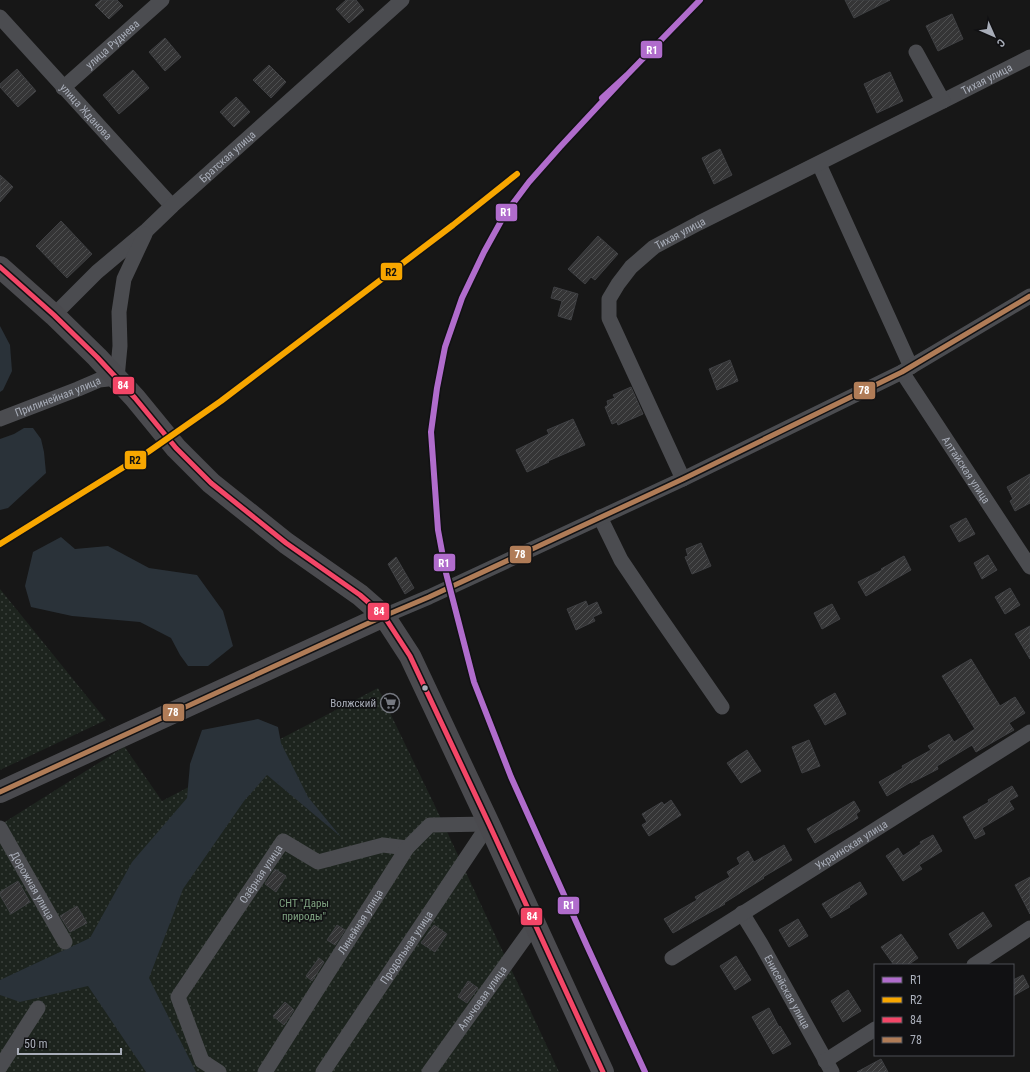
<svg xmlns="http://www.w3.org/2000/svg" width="1030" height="1072" font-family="'Roboto Condensed',sans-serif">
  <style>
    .garden { fill: url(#garden-dots) }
    .water { fill: #2a3239 }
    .building { fill: url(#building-hatch); stroke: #3f4043 }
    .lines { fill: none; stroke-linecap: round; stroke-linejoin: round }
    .street { stroke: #4b4c50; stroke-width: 15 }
    .secondary { stroke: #4a4a4e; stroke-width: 22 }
    .bus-1-casing { stroke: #111113; stroke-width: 8 }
    .bus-2-casing { stroke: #111113; stroke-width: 8 }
    .bus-1 { stroke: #f34667; stroke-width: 5 }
    .bus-2 { stroke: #b07c57; stroke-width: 5 }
    .rail-1-casing { stroke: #111113; stroke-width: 9 }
    .rail-2-casing { stroke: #111113; stroke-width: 9 }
    .rail-1 { stroke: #b06ccc; stroke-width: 6 }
    .rail-2 { stroke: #f7a600; stroke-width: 6 }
    .bus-dot { fill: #a8adb8; stroke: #111113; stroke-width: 1.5 }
    .labels { text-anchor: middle; stroke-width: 3.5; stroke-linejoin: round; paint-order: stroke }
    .street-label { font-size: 11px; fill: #a8adb8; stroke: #111113 }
    .poi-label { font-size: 11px; fill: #a8adb8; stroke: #111113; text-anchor: end }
    .park-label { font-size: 11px; fill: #7fa381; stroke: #111113 }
    .line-badge { stroke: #111113; stroke-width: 1.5 }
    .badge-label { font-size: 11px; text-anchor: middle; font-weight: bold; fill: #fff }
    .pale-badge-label { font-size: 11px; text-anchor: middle; font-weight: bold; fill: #111 }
  </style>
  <defs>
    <pattern id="garden-dots" width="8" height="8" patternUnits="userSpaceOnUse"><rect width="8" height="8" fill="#1d241e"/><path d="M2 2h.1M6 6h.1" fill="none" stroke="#3b413d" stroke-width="1.8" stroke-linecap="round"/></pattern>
    <pattern id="building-hatch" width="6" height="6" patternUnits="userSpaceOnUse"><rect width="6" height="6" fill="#353536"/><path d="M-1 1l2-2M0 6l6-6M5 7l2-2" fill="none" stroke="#4f5051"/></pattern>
  </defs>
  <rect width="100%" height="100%" fill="#171717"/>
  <!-- garden -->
  <path class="garden" d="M0,589l106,131 56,81 216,-113 57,118 124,266h-559v-247l124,-78 -18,-27 -106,50z"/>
  <!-- water -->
  <path class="water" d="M0,326l10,19 2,26 -9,19 -3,2z
    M24,428h9l8,11 3,13 2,21 -38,35 -8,2v-71l14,-5z
    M61,537l14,12 33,-3 41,22 48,7 26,36 10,35 -25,20h-20l-8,-11 -9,-17 -31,-16 -68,-6 -41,-9 -6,-21 8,-34z
    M258,719l20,8 3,16 27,54 33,40 -74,-62 -23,26 -61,88 -34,89 47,94h-50l-58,-86 -68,16 -20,-7v-15l90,-42 42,-76 55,-64 3,-34 12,-34z"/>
  <!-- building -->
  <path class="building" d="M101,0h16l6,6 -14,13 -14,-14z
    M346,0h10l8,10 -15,13 -13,-14z
    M845,0h45l-36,18z
    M952,14l11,25 -25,12 -12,-25z
    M165,38l16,19 -16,14 -16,-19z
    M269,65l17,17 -15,16 -18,-18z
    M17,69l19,22 -18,16 -18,-20v-3z
    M133,70l16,18 -30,26 -16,-19z
    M890,72l13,29 -26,12 -13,-29z
    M236,97l14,15 -16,15 -14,-15z
    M720,149l12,26 -18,9 -12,-26z
    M0,175l13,12 -13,15z
    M61,221l31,33 -25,24 -31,-32z
    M598,236l20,18 -23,26 -4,-3 -6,7 -17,-15z
    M554,287l24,7 -7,26 -13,-4 4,-15 -11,-3z
    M730,360l8,21 -21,9 -8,-21z
    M631,387l12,27 -25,11 -1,-3 -5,2 -7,-17 3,-2 -1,-4 8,-3 -2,-3z
    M573,419l12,26 -37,16 1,1 -22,10 -11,-22 33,-16 -2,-4z
    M1030,474v29l-15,8 -5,-10 3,-2 -6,-12z
    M966,518l9,16 -16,8 -9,-16z
    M701,543l10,23 -19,8 -7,-17 3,-1 -2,-7z
    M988,555l9,15 -15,9 -8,-16z
    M904,556l7,14 -45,26 -8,-14 24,-12 -1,-1z
    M396,557l18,31 -9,6 -17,-30z
    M1010,588l10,17 -15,9 -10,-17z
    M586,601l2,5 9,-4 5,11 -9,4 2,4 -19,9 -9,-21z
    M832,604l8,15 -18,10 -8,-16z
    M1030,626v33l-15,-25z
    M971,659l29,47 15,-9 10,16 -16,10 5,7 -14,8 -24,14 -4,-7 -35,21 1,3 -27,14v-1l-24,14 -8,-14 24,-14 -1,-2 29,-16 -3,-4 21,-12 5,8 21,-13 -33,-53z
    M835,693l11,21 -21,11 -11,-20z
    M809,740l11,26 -18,7 -10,-26z
    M747,750l14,21 -20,12 -14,-20z
    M1012,786l6,10 -9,5 5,8 -32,19 3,6 -10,5 -12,-22 26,-15 -1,-2z
    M671,800l10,15 -32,21 -7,-11 5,-3 -5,-8 20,-12 2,3z
    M854,801l6,10 -4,3 2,4 -18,11h-1l-24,14 -8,-14z
    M933,835l9,16 -23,14 3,4 -19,12 -17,-25 12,-8 5,8 18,-12 -1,-2z
    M784,845l8,15 -29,17 1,1 -40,25 1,1 -52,29 -9,-14 33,-19 -2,-3 35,-20 -3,-5 13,-8 -3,-6 11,-7 6,11z
    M275,869l11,7 -10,16 -11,-8z
    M1030,877v37l-15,-29z
    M18,881l12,21 -19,12 -11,-19v-3z
    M860,882l7,12 -18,12 1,1 -19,11 -9,-14z
    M77,906l10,17 -17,9 -10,-16z
    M983,912l9,14 -34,23 -9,-15z
    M798,919l10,17 -19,11 -10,-17z
    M337,925l8,5 -10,15 -8,-5z
    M434,925l13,9 -12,18 -14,-9z
    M901,934l17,24 -10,7h-14l-13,-18z
    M736,956l15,24 -16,10 -15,-24z
    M319,958l5,4 -12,19 -6,-5z
    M1023,975l6,12 -16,9v-16z
    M468,981l10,7 -11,15 -9,-6z
    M848,990l13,21 -18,11 -12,-21z
    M285,1002l9,8 -10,15 -11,-9z
    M769,1008l10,19 1,-1 11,18 -18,10 -21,-37z
    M881,1059l7,13h-31z"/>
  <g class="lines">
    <!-- street -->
    <g class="street">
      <path id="s1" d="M0,17l172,189"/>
      <path id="s2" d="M63,88l99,-88"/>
      <path id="s3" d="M943,101l87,-44"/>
      <path d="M819,164l92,203"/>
      <path id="s4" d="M54,315l43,-43 50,-42 25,-24 230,-206"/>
      <path id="s5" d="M902,372l128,195"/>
      <path id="s6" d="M0,419l78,-30 21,-9 18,-2 3,-32 -1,-34 5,-33 21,-45"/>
      <path id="s7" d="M683,479l-74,-161v-19l9,-15 13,-17 23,-20 45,-24 244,-122 -27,-49"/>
      <path d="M600,517l21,43 33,49 68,98"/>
      <path d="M384,616l45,-19 254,-118 219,-107 128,-76"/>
      <path id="s8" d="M0,828l65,114"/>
      <path id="s9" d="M742,913l19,31 71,128"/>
      <path id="s10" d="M672,958l358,-226"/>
      <path d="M974,965l56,-37"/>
      <path d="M825,1061l50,-32"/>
      <path d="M0,1067l38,-59"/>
      <path id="s11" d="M219,1072l-17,-11 -24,-64 105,-156 35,21 65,-17 24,3"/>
      <path id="s12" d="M265,1072l142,-224 23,-23 59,-1"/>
      <path id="s13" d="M323,1072l166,-248"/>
      <path id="s14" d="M429,1072l106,-148"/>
    </g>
    <!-- secondary -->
    <path class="secondary" d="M0,267l54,48 43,42 38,41 41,50 35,35 75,60 74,52 24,21 26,40 79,168 114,248
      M0,792l384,-176"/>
    <!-- bus-1 casing -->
    <g class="bus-1-casing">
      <path id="bus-1" d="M0,267l54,48 43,42 38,41 41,50 35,35 75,60 74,52 24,21 26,40 79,168 114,248"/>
    </g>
    <!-- bus-2 casing -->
    <g class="bus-2-casing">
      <path id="bus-2" d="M0,792l384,-176 45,-19 254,-118 219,-107 128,-76"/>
    </g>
    <!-- bus-1 -->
    <use href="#bus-1" class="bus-1"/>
    <!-- bus-2 -->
    <use href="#bus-2" class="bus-2"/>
    <!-- rail-1 casing -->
    <g class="rail-1-casing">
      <path id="rail-1" d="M627,75l-67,72 -31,35 -24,32 -21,38 -22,46 -17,49 -8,41 -6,44 7,98 8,43 28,109 37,95 76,169 58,126
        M602,98l25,-23 73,-75"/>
    </g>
    <!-- rail-2 casing -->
    <g class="rail-2-casing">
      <path id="rail-2" d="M0,544l148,-92 73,-51 232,-176 64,-51"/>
    </g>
    <!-- rail-1 -->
    <use href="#rail-1" class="rail-1"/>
    <!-- rail-2 -->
    <use href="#rail-2" class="rail-2"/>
  </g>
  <!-- icons -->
  <defs>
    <g id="supermarket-ring" transform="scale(1)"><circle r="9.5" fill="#111113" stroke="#757880" stroke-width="1.5"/><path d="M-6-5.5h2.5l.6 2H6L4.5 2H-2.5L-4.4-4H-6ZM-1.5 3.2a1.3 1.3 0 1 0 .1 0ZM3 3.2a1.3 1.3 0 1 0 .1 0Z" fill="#757880"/></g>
  </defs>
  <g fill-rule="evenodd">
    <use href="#supermarket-ring" x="390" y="703"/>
  </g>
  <!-- markers -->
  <circle class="bus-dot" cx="425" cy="688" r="3.5"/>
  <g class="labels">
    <!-- street labels -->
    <g class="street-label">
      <text dy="4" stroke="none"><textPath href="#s2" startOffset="66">улица Руднева</textPath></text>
      <text dy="4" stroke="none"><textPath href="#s3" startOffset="49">Тихая улица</textPath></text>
      <text dy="4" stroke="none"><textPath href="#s1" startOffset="128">улица Жданова</textPath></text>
      <text dy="4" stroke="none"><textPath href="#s4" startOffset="235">Братская улица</textPath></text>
      <text dy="4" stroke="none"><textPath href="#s7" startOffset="295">Тихая улица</textPath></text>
      <text dy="4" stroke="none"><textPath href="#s6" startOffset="62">Прилинейная улица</textPath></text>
      <text dy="4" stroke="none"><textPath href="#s5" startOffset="117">Алтайская улица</textPath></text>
      <text dy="4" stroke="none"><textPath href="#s10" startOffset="212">Украинская улица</textPath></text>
      <text dy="4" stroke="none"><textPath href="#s11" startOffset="237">Озёрная улица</textPath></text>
      <text dy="4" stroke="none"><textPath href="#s8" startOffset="66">Дорожная улица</textPath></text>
      <text dy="4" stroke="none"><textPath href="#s12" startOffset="178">Линейная улица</textPath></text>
      <text dy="4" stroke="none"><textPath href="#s13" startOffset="150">Продольная улица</textPath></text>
      <text dy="4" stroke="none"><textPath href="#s9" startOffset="91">Енисейская улица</textPath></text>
      <text dy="4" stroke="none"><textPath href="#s14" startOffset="91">Алычовая улица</textPath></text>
    </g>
    <!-- poi labels -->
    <g class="poi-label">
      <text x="376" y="707">Волжский</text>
    </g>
    <!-- park labels -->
    <g class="park-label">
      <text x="304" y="907">СНТ "Дары<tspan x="304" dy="13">природы"</tspan></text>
    </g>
  </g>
  <g class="line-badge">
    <rect x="640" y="40" width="23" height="19" rx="4" fill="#b06ccc"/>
    <rect x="495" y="203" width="23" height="19" rx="4" fill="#b06ccc"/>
    <rect x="380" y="262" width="23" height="19" rx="4" fill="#f7a600"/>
    <rect x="112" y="376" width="23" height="19" rx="4" fill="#f34667"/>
    <rect x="853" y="381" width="23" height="19" rx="4" fill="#b07c57"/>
    <rect x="124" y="450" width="23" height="20" rx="4" fill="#f7a600"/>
    <rect x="509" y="545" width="23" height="19" rx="4" fill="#b07c57"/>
    <rect x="433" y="553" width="23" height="19" rx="4" fill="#b06ccc"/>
    <rect x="367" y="602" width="23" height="19" rx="4" fill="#f34667"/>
    <rect x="162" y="703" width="23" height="19" rx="4" fill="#b07c57"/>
    <rect x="557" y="896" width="23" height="19" rx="4" fill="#b06ccc"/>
    <rect x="520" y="907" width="23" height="19" rx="4" fill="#f34667"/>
  </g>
  <g class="badge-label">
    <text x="652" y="54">R1</text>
    <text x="506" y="216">R1</text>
    <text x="123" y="389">84</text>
    <text x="864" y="394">78</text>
    <text x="520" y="558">78</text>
    <text x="444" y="567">R1</text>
    <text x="379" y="615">84</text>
    <text x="173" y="716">78</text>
    <text x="569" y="909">R1</text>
    <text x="532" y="920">84</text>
  </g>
  <g class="pale-badge-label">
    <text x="391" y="276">R2</text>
    <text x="135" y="464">R2</text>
  </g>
  <!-- legend -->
  <rect x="874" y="964" width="140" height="92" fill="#111113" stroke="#4d4f55"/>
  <rect x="882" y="977" width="20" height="6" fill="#b06ccc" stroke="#4d4f55"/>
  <text x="910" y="984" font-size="12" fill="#a8adb8">R1</text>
  <rect x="882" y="997" width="20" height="6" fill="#f7a600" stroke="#4d4f55"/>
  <text x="910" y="1004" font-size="12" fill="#a8adb8">R2</text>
  <rect x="882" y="1017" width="20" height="6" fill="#f34667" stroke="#4d4f55"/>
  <text x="910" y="1024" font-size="12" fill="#a8adb8">84</text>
  <rect x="882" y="1037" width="20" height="6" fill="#b07c57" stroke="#4d4f55"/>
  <text x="910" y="1044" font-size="12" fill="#a8adb8">78</text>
  <!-- north arrow -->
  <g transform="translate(994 36) rotate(135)" stroke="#111113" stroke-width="3" paint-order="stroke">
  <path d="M0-3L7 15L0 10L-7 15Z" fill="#a8adb8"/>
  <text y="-6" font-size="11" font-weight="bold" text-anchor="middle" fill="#a8adb8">С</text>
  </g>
  <!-- scale -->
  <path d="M18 1048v6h103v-6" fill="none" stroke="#a8adb8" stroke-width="2"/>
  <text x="24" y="1048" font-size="12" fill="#a8adb8" stroke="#111113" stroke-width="3" paint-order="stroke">50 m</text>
</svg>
